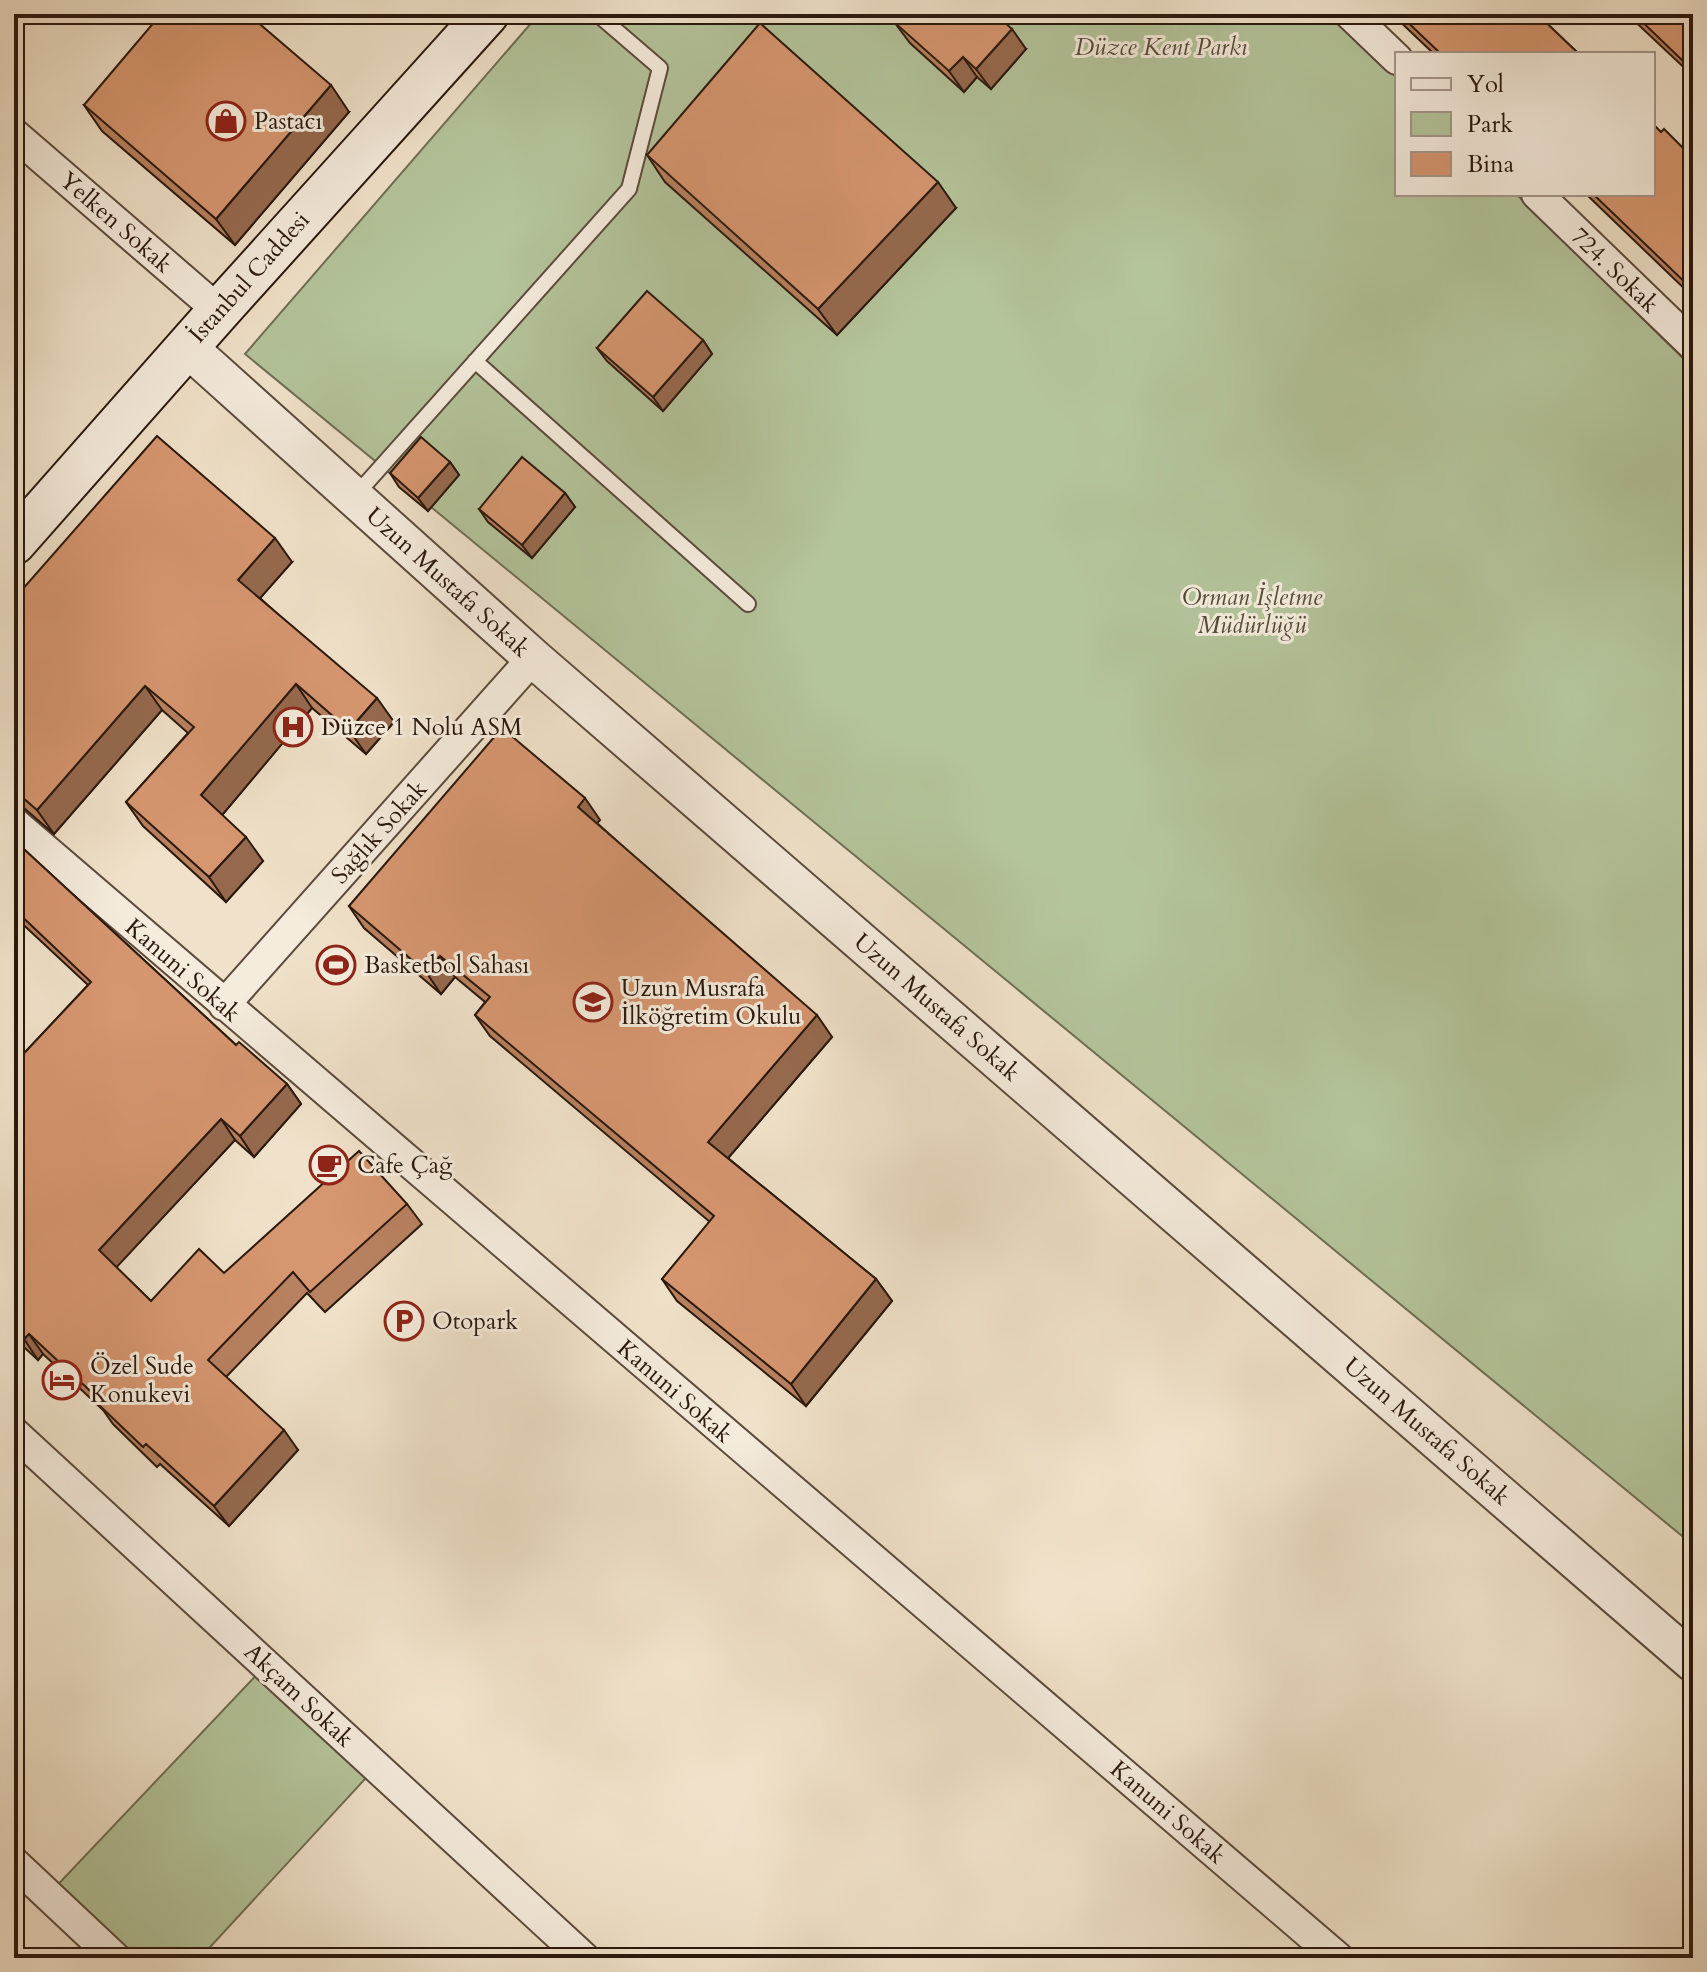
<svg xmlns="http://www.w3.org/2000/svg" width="1707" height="1972" font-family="Cardo,serif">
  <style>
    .green { fill: #b4c49b; stroke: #6f6e54; stroke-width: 2 }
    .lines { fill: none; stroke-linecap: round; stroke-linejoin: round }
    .service-casing { stroke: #5c4a3c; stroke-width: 18 }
    .minor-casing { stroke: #5c4a3c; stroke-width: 34 }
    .tertiary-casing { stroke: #5c4a3c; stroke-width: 42 }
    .secondary-casing { stroke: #2a180d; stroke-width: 46 }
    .service { stroke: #f5ecdd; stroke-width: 14 }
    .minor { stroke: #f5ecdd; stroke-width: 30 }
    .tertiary { stroke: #f5ecdd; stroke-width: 38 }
    .secondary { stroke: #f5ecdd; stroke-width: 42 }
    .wall { fill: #b88160; stroke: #2a180d; stroke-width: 2 }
    .shaded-wall { fill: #96694e; stroke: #2a180d; stroke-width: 2 }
    .building { fill: #d69670; stroke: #2a180d; stroke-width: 2 }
    .labels { text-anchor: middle; stroke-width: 6; stroke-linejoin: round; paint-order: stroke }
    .park-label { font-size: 24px; font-style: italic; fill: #534c38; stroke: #f5ecdd }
    .poi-label { font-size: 24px; fill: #2a180d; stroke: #f5ecdd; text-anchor: start }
    .street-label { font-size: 24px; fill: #2a180d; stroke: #f5ecdd }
  </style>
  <rect width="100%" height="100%" fill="#f0e2ca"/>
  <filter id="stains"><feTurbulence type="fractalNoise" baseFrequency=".0025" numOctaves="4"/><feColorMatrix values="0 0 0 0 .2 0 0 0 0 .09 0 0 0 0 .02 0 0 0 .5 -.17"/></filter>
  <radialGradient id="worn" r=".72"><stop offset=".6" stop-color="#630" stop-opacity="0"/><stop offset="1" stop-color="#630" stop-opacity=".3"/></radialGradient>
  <!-- green -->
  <path class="green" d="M539,14h793l65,64v116h119l177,174v1177l-1448,-1191z
    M266,1665l110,102 -176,191h-85l-67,-63z"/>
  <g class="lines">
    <!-- service casing -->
    <g class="service-casing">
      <path id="service" d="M475,361l273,243
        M354,497l275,-308 31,-121 -57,-49"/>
    </g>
    <!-- minor casing -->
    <g class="minor-casing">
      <path id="minor" d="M1350,14l47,45
        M14,134l205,177
        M1537,194l156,151
        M14,823l1324,1135
        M224,1005l309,-347
        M14,1433l570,525
        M14,1863l101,95"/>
    </g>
    <!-- tertiary casing -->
    <g class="tertiary-casing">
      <path id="tertiary" d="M187,347l346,311 1160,1004"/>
    </g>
    <!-- secondary casing -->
    <g class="secondary-casing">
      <path id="secondary" d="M14,543l205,-232 268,-297"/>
    </g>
    <!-- service -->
    <use href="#service" class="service"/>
    <!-- minor -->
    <use href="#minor" class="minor"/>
    <!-- tertiary -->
    <use href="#tertiary" class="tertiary"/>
    <!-- secondary -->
    <use href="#secondary" class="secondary"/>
  </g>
  <!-- wall -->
  <path class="wall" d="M1392,14h145l42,40h-145z
    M1627,14h66v62z
    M895,23l131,26 -35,40 -14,-12 -13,15 -54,-49z
    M84,105l265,7 -114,133 -133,-114z
    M1661,132l32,26v139l-107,-103h67z
    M647,155l309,53 -119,127 -172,-153z
    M703,340l9,14 -49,57 -56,-50 -10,-13z
    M450,462l9,13 -31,36 -29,-24 -9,-14z
    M565,493l10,14 -43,51 -44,-36 -9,-13z
    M292,562l-32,36 134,124 -28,32 -54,-46 -90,107 41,46 -37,41 -83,-76 -17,-24 62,-69 -26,-23 -108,124 -29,-25 -11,-16v-194z
    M600,820l-3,3 235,214 -104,121 148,121 16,22 -86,105 -129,-105 -15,-22 48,-57 -220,-186 -15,-21 10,-13 -30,-25 -14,17 -77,-66 -15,-22z
    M14,840l222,205 51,39 14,20 -47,53 -19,-17 -119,127 35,34 256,-97 15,20 -97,88 -18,-19 -81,84 72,73 -69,76 -69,-62 -3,3 -44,-43 -10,-14 -60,-56 -5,6 -24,-22v-274l74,-79 -74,-69z"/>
  <!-- shaded-wall -->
  <path class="shaded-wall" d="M1012,29l14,20 -35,40 -15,-20z
    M963,57l14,20 -13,15 -15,-21z
    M331,85l18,27 -114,133 -19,-26z
    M938,182l18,26 -119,127 -19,-26z
    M703,340l9,14 -49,57 -10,-14z
    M450,462l9,13 -31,36 -10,-13z
    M565,493l10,14 -43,51 -10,-13z
    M275,538l17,24 -37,42 -17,-24z
    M296,684l16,24 -94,112 -17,-25z
    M145,686l17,24 -108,124 -17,-24z
    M377,698l17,24 -28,32 -17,-24z
    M585,798l15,22 -7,8 -15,-21z
    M246,837l17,24 -37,41 -17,-25z
    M440,956l15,21 -14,17 -15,-22z
    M817,1015l15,22 -109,127 -15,-22z
    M287,1084l14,20 -47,53 -14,-21z
    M221,1119l14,21 -122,131 -14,-21z
    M876,1279l16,22 -86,105 -15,-22z
    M29,1334l14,20 -5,6 -14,-21z
    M284,1430l14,20 -69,76 -15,-20z"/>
  <!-- building -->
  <path class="building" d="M161,14h87l83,71 -115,134 -132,-114z
    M903,14h92l17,15 -36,40 -13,-12 -14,14 -54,-48z
    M1399,14h138l42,40h-138z
    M1634,14h59v48l-6,-5 -4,4z
    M760,23l178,159 -120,127 -171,-154z
    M1653,124l8,8 3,-3 29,29v132l-100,-96h60z
    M647,291l56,49 -50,57 -56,-49z
    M157,436l118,102 -37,42 139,118 -28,32 -53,-46 -95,111 45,42 -37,40 -83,-75 68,-75 -49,-41 -108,124 -23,-20v-11l2,-2 -2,-2v-176z
    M421,437l29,25 -32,36 -28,-25z
    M522,457l43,36 -43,52 -43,-36z
    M502,728l83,70 -7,9 239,208 -109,127 168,137 -85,105 -129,-105 52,-63 -239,-201 15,-18 -50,-41 -14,16 -77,-66z
    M14,840l222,205 3,-3 48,42 -47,52 -19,-17 -122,131 52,51 48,-52 25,24 135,-122 48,53 -97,88 -17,-20 -85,88 76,70 -70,76 -68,-62 -3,3 -45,-43 3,-3 -72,-67 -5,5 -10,-9v-266l77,-82 -77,-73z"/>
  <!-- icons -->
  <defs>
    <g id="shop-ring" transform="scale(2)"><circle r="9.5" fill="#f5ecdd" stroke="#8f2418" stroke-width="1.5"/><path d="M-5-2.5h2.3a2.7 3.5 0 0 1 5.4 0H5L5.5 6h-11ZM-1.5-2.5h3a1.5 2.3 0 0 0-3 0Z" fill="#8f2418"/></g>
    <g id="hospital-ring" transform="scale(2)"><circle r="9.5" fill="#f5ecdd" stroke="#8f2418" stroke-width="1.5"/><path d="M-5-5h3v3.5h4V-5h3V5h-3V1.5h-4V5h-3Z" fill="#8f2418"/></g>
    <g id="stadium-ring" transform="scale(2)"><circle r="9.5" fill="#f5ecdd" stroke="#8f2418" stroke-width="1.5"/><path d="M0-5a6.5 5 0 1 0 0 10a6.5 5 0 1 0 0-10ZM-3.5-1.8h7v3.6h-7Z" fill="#8f2418"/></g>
    <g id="school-ring" transform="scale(2)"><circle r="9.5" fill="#f5ecdd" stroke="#8f2418" stroke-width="1.5"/><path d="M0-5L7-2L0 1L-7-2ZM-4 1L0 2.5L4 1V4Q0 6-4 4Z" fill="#8f2418"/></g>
    <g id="cafe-ring" transform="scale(2)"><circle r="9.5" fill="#f5ecdd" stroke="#8f2418" stroke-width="1.5"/><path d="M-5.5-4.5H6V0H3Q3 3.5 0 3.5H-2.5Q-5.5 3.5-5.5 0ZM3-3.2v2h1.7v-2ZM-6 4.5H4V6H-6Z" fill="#8f2418"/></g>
    <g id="parking-ring" transform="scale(2)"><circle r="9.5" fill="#f5ecdd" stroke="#8f2418" stroke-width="1.5"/><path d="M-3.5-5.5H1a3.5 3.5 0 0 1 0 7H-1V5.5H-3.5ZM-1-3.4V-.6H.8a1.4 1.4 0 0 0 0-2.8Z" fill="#8f2418"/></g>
    <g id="hotel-ring" transform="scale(2)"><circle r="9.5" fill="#f5ecdd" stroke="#8f2418" stroke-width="1.5"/><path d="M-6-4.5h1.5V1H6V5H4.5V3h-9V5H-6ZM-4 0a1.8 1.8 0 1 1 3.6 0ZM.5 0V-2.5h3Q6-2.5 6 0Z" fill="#8f2418"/></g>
  </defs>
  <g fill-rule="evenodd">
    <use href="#shop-ring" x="226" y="121"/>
    <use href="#hospital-ring" x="293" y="727"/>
    <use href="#stadium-ring" x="336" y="965"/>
    <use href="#school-ring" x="593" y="1002"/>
    <use href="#cafe-ring" x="329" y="1165"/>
    <use href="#parking-ring" x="404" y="1321"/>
    <use href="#hotel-ring" x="62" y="1380"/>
  </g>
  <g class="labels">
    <!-- park labels -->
    <g class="park-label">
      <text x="1161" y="55">Düzce Kent Parkı</text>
      <text x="1252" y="605">Orman İşletme<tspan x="1252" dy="28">Müdürlüğü</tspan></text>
    </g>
    <!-- poi labels -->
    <g class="poi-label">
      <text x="254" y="129">Pastacı</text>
      <text x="321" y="735">Düzce 1 Nolu ASM</text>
      <text x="364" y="973">Basketbol Sahası</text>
      <text x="621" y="996">Uzun Musrafa<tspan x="621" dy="28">İlköğretim Okulu</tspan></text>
      <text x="357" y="1173">Cafe Çağ</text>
      <text x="432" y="1329">Otopark</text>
      <text x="90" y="1374">Özel Sude<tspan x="90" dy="28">Konukevi</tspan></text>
    </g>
    <!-- street labels -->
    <g class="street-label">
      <text transform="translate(116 222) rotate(41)" y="8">Yelken Sokak</text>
      <text transform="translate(1615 270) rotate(44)" y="8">724. Sokak</text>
      <text transform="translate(249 277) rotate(-48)" y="8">İstanbul Caddesi</text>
      <text transform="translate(448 582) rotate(42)" y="8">Uzun Mustafa Sokak</text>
      <text transform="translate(379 832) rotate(-48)" y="8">Sağlık Sokak</text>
      <text transform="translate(183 970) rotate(41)" y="8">Kanuni Sokak</text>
      <text transform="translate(937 1007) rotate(41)" y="8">Uzun Mustafa Sokak</text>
      <text transform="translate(675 1391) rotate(41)" y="8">Kanuni Sokak</text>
      <text transform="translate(1427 1431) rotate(41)" y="8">Uzun Mustafa Sokak</text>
      <text transform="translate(299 1695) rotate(43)" y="8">Akçam Sokak</text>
      <text transform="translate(1168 1812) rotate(41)" y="8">Kanuni Sokak</text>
    </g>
  </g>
  <!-- margin -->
  <rect width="1707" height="1972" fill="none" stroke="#f0e2ca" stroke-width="48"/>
  <rect x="16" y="16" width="1675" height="1940" fill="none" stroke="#2a180d" stroke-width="4"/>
  <rect x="24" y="24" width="1659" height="1924" fill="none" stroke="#2a180d" stroke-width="2"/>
  <!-- legend -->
  <rect x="1395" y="52" width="260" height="144" fill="#f5ecdd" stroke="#a4978a" stroke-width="2"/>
  <rect x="1411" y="78" width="40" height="12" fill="#f5ecdd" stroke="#a4978a" stroke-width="2"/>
  <text x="1467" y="92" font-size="24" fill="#2a180d">Yol</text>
  <rect x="1411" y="112" width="40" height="24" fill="#b4c49b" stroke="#a4978a" stroke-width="2"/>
  <text x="1467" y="132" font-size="24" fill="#2a180d">Park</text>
  <rect x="1411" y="152" width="40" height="24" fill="#d69670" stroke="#a4978a" stroke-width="2"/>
  <text x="1467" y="172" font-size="24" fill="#2a180d">Bina</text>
  <rect width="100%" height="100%" filter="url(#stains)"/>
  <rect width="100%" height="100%" fill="url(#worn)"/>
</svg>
